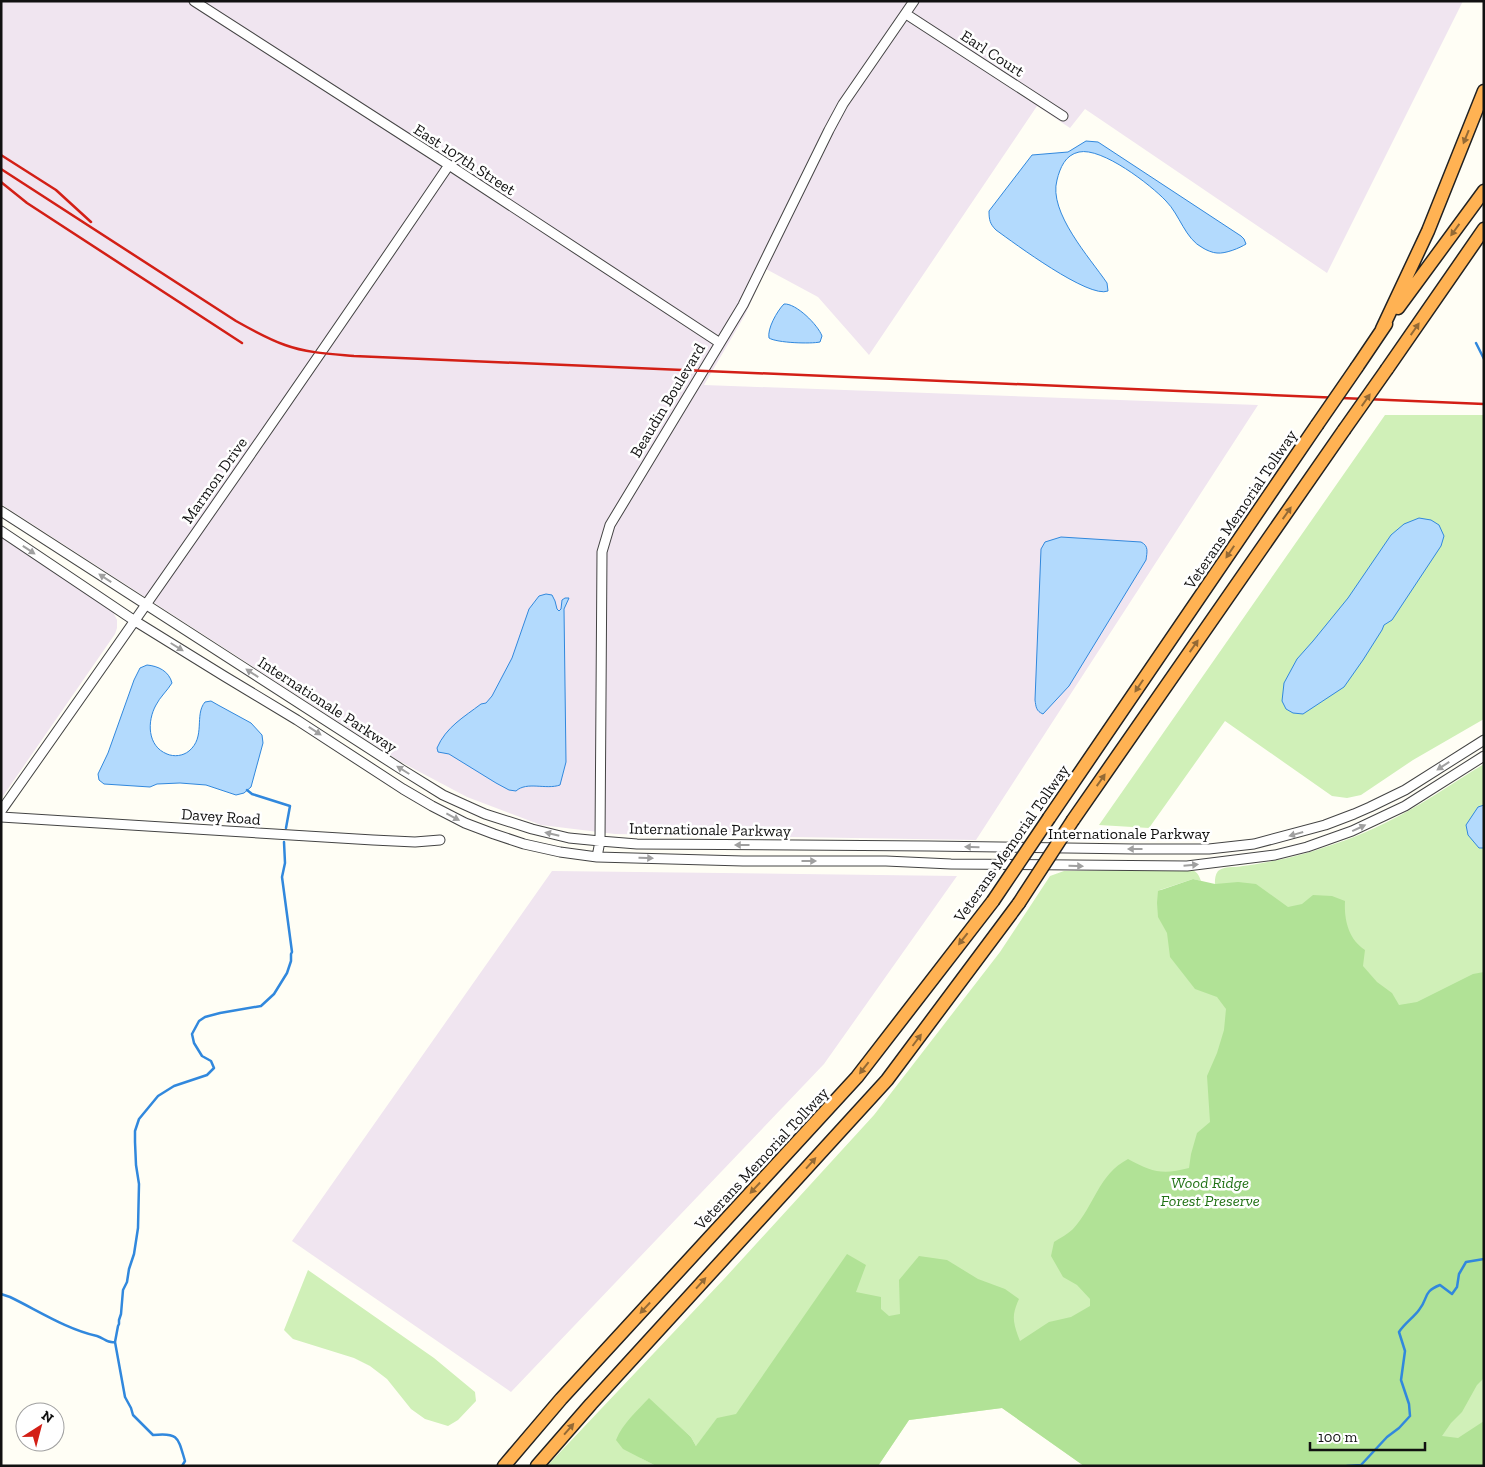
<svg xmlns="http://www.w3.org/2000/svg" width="1485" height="1467" font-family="'Zilla Slab',serif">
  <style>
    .industrial { fill: #f0e5f0 }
    .green { fill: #d0f0b8 }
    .forest { fill: #b1e296 }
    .water { fill: #b3dafd; stroke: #3188dd }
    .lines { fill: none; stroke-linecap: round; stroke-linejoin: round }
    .stream { stroke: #3188dd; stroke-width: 2.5 }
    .minor-casing { stroke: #444; stroke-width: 11 }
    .highway-casing { stroke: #222; stroke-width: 15 }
    .minor { stroke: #fff; stroke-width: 9 }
    .highway { stroke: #ffb253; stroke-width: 12 }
    .rail { stroke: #d31f16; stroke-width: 2.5 }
    .highway-bridge-casing { stroke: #222; stroke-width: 15; stroke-linecap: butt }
    .highway-bridge { stroke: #ffb253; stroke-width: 12 }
    .oneway { fill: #946a35 }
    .oneway2 { fill: #a0a0a0 }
    .labels { text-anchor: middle; stroke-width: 5; stroke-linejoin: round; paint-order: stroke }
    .street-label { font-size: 16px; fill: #111; stroke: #fff }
    .park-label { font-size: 16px; font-style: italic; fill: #227217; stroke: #fff }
  </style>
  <rect width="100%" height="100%" fill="#fffef5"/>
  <!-- industrial -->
  <path class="industrial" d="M1,1h1462l-136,272 -242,-164 -15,19 -33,-22 -168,249 -51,-58 -52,-28 -21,46 -41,70 554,20 -282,435 -361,-6 -74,-9 -74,-28 -66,-35 -400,-258z
    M1,536l108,72 4,4 4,8v8l-2,6 -114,165z
    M552,871l405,5 -133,188 -313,328 -219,-151z"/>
  <!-- green -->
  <path class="green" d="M1385,415h99v304l-71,41 -52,35 -14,3 -15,-2 -107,-75 -76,107 -50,-3z
    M1484,764v702h-400l-82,-58 -93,12 -31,46 -182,-20 -5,-9 -42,-38 -8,59 15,8h-109l177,-187 150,-164 126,-163 50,-76 14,-5 122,-2c9,1 12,3 15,12l-8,-2 -33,11h55c0,-6 -1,-14 3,-19 5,-4 12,-4 18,-4 23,-3 45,-7 67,-13 28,-8 56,-18 82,-31 35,-17 66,-39 99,-59z
    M308,1270l126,88 41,34 1,9 -18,19 -10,6 -23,-7 -14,-10 -24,-30 -17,-13 -16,-8 -61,-19 -9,-9z"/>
  <!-- forest -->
  <path class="forest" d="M1193,879l22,5 23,-2 18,2 32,23 14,-3 11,-9 19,1 13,5c-1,18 3,38 20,49l-2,16 14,16 15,11 7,12 18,-3 56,-28 11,-2v406l-7,7 -15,27 -11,11 -9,13 16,2 26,-17v45h-400l-82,-58 -93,12 -31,46h-222l-33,-17 -7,-9c7,-17 21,-29 33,-42l42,39 5,9 21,-28 19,-4 111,-160 19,11 -10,27 25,5v12l8,7 11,-2 -1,-34 20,-24 28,4 31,19 27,10 14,10c-8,17 -6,24 1,42l29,-19 22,-5 19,-11v-7l-13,-14 -14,-8 -12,-21 3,-14c6,-4 14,-8 19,-13 22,-24 25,-54 55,-70 24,13 34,16 61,9l2,-14 6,-21 13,-11 -3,-46 10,-23 7,-23 2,-21 -9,-12 -22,-8 -25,-32 -3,-24 -9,-16 -1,-14 1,-12z"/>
  <!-- water -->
  <path class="water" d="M1086,141l12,1 143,94 3,3 2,5c-6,4 -21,10 -29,9 -4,0 -11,-3 -14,-5 -18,-9 -23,-33 -37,-47 -15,-16 -64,-54 -87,-49 -14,3 -19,16 -22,28 -9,32 33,78 50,103l1,8c-19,8 -94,-48 -112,-61 -6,-6 -7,-10 -7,-19l43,-56 36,-3z
    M784,304c12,-1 34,21 38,32l-2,6c-9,2 -43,1 -51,-4 -2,-9 8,-27 15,-34z
    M1419,518l12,2 8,5 5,11 -3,10 -49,74 -8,5 -2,5 -19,30 -19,27 -41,27 -10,-1 -7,-4 -4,-8 2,-18 13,-24 16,-18 35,-43 43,-63 13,-11z
    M1061,537l80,5c8,4 6,10 5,18l-77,126 -26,28c-7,-3 -7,-7 -8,-14l6,-151 4,-7z
    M546,594l6,1 3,6 2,8 2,2 2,-2 1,-9 3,-2h4l-5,11 2,153 -6,23c-14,5 -33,-4 -44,6l-7,-1 -13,-7 -47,-29 -11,-2 -1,-4c9,-21 27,-31 44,-44l5,-1 6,-7 20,-38 17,-49 10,-13z
    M147,665c11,1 22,6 25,18 -5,8 -12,14 -16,22 -9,16 -9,41 11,49 7,3 16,2 22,-3 17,-14 5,-36 16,-49l6,-1 7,4 33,18 11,12 1,8 -12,44 -7,6 -8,2 -30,-10 -26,-2 -23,1 -7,3 -46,-3 -5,-4 -1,-6 10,-21 26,-73 6,-12z
    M1484,805v43h-5l-11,-13 -2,-10 12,-18z"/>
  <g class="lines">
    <!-- stream -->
    <path class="stream" d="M1476,343l8,16
      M247,790l5,4 38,12 -4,22
      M1,1294l9,3c29,14 56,32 87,39 7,2 11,8 18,6
      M182,1466l3,-5c-7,-23 -6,-29 -32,-26l-20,-20 -2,-7 -6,-11 -10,-55 3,-16 1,-2v-4l2,-6 2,-24 4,-8 2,-13 5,-15 4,-26 1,-44 -3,-19 -1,-23v-11l4,-12 19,-23 16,-10 33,-11 7,-7 -3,-7 -9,-5 -8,-13 -2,-9 7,-13 6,-4 15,-4 41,-7 13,-12 13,-21 4,-12v-7l1,-2 -10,-75 3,-14 -1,-21
      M1347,1466l14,-1 26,-28 12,-9 11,-12 -1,-12 -8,-24 4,-29 -6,-19c6,-9 14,-14 20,-22 10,-12 3,-18 21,-25l12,9 5,-7 2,-13 7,-12 18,-3"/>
    <!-- minor casing -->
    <g class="minor-casing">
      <path id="minor" d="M194,1l255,164 271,178
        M906,14l157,102
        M1,511l400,258 42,26 42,19 47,15 37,9 31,3 37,3 292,2 205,3h75l45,-5 71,-19 29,-11 16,-7 35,-17 79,-50
        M1,531l134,90 89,55 73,44 106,69 29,17 33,17 29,11 30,10 36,8 37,5 146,4h143l65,3 236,2 88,-11 32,-8 45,-16 53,-25 79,-50
        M1,811c151,-214 301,-429 448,-646
        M1,817l372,23 42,2 25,-2
        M597,857l3,-16 2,-289 8,-27 133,-220 86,-175 14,-26 71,-103"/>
    </g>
    <!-- highway casing -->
    <g class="highway-casing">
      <path id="highway" d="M1398,308l86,-117
        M1382,329l46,-98 56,-140
        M1357,367l29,-43
        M1387,369l97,-140
        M1049,818l268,-393
        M1073,820l271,-390
        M504,1466l57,-67 296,-322 136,-176
        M537,1466l54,-62 296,-324 132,-177"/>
    </g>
    <!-- minor -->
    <use href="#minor" class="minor"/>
    <!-- highway -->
    <use href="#highway" class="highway"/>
    <!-- rail -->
    <path class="rail" d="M1,155l55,35 35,32
      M1,169l235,152c16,9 32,18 49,24 22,8 46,9 69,11l1130,48
      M1,182l26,21 215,140"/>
    <!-- highway-bridge casing -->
    <g class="highway-bridge-casing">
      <path id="highway-bridge" d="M1317,425l40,-58
        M1344,430l43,-61
        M993,901l56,-83
        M1019,903l54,-83"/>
    </g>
    <!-- highway-bridge -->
    <use href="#highway-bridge" class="highway-bridge"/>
  </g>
  <!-- one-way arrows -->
  <defs><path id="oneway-solid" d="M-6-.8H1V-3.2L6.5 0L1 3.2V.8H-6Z" transform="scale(1.25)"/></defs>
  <g class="oneway">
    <use href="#oneway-solid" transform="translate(1466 137) rotate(112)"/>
    <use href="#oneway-solid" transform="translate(1455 230) rotate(126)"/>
    <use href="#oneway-solid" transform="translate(1415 329) rotate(-55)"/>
    <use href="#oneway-solid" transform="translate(1366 400) rotate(-55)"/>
    <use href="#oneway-solid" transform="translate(1287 513) rotate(-55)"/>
    <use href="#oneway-solid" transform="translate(1230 552) rotate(124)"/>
    <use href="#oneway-solid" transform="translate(1194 646) rotate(-55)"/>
    <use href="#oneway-solid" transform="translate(1139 686) rotate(124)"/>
    <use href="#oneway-solid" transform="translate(1101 780) rotate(-55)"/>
    <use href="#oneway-solid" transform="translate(963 939) rotate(128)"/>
    <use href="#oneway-solid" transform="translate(917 1040) rotate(-53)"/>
    <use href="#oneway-solid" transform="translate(864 1068) rotate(128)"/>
    <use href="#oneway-solid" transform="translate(811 1163) rotate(-48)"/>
    <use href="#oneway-solid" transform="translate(755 1188) rotate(133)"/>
    <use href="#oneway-solid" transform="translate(701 1283) rotate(-48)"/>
    <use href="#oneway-solid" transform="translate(645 1308) rotate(133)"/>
    <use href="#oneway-solid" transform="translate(569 1429) rotate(-49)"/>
  </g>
  <g class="oneway2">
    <use href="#oneway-solid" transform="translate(29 550) rotate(34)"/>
    <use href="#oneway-solid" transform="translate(105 578) rotate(-147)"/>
    <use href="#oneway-solid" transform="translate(177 647) rotate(32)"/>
    <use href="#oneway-solid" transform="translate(252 673) rotate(-147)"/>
    <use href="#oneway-solid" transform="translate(315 731) rotate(33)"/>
    <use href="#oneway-solid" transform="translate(1443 766) rotate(147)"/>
    <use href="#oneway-solid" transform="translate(403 770) rotate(-148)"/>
    <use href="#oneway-solid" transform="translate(453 817) rotate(28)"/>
    <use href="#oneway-solid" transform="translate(1359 828) rotate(-25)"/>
    <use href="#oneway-solid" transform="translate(552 834) rotate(-167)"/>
    <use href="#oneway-solid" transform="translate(1296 834) rotate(164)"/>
    <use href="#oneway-solid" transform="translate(742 845) rotate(-180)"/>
    <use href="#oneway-solid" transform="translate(972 847) rotate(-179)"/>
    <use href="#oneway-solid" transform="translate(1135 849) rotate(180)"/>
    <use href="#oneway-solid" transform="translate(646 858) rotate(2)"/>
    <use href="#oneway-solid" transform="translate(809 861)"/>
    <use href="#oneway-solid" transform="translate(1191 865) rotate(-5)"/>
    <use href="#oneway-solid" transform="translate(1076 866) rotate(1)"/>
  </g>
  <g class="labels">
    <!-- street labels -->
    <g class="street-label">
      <text transform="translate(993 53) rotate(33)" y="6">Earl Court</text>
      <text transform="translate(465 159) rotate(33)" y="6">East 107th Street</text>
      <text transform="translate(667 400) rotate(-59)" y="6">Beaudin Boulevard</text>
      <text transform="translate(214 480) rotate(-55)" y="6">Marmon Drive</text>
      <text transform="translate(1240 509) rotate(-56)" y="6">Veterans Memorial Tollway</text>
      <text transform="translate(328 704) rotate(33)" y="6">Internationale Parkway</text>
      <text transform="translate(221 816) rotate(4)" y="6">Davey Road</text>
      <text transform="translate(710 829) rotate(1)" y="6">Internationale Parkway</text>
      <text x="1129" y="839">Internationale Parkway</text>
      <text transform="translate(1011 843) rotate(-55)" y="6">Veterans Memorial Tollway</text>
      <text transform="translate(761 1158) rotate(-47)" y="6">Veterans Memorial Tollway</text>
    </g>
    <!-- park labels -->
    <g class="park-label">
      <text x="1210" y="1188">Wood Ridge<tspan x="1210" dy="18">Forest Preserve</tspan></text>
    </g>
  </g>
  <!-- border -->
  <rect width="1485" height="1467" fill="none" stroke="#111111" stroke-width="5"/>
  <!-- north arrow -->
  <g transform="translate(40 1427) rotate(36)"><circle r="24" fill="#ffffff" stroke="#a0a0a0"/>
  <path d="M0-4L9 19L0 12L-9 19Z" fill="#d31f16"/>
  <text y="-8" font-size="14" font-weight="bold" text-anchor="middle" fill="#111111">N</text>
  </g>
  <!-- scale -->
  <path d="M1310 1442v8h115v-8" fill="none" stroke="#111111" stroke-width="2.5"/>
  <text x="1318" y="1442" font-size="15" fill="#111111" stroke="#ffffff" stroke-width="4" paint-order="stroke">100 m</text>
</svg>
